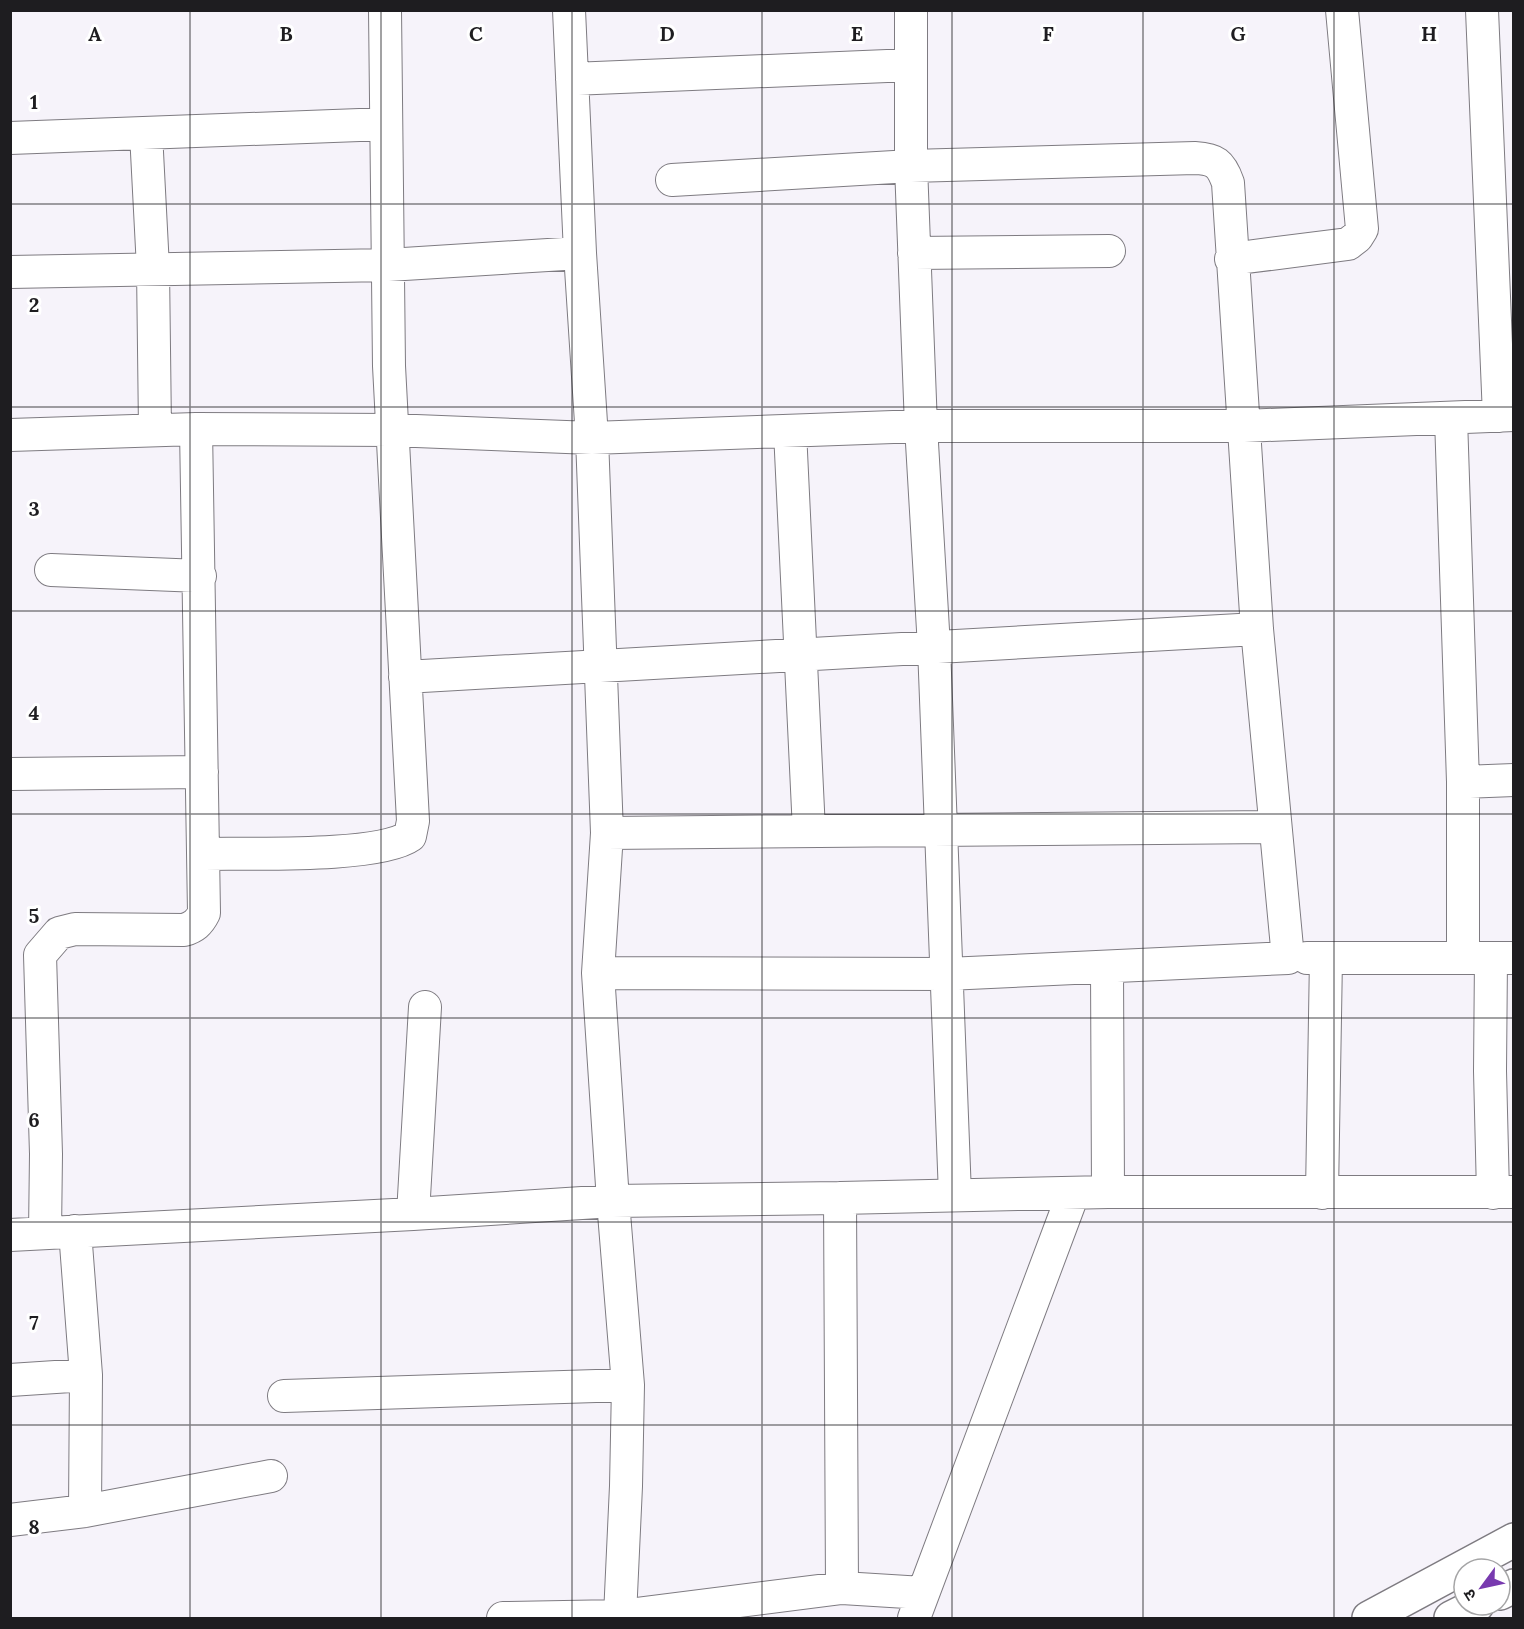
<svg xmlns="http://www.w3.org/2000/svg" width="1524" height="1629" font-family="Lora,'Noto Sans Devanagari',serif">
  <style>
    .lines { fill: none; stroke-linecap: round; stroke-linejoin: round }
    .minor-casing { stroke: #7e7b81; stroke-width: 34 }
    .primary-casing { stroke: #7e7b81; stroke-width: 36 }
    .minor { stroke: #fff; stroke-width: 32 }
    .primary { stroke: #fff; stroke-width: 33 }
    .grid { fill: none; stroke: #1e1d20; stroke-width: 1.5; stroke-opacity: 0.55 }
    .grid-label { font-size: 20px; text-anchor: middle; font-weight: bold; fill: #1e1d20; stroke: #fff; stroke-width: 6; stroke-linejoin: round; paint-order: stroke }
  </style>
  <rect width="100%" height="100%" fill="#f6f3fa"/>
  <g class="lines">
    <!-- minor casing -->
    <g class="minor-casing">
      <path id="minor" d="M569,10l11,243 12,185 15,395 -9,140 15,228 15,184 -2,101 -6,130
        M911,10v156l10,260 13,221 21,548
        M1482,10l17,406
        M572,79l339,-14
        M146,133l7,135 2,162
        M10,138l376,-14
        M914,253l195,-2
        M1231,259l117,-15 9,-7 5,-8 -20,-219
        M10,272l378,-7 192,-12
        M1451,418l12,364v175
        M790,431l19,400
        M10,435l186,-6 195,1 201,8 329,-12h323l270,-11
        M51,570l149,6
        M405,677l852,-48
        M10,774l192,-2
        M1463,782l51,-2
        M607,833l668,-6
        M204,854c43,-1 175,4 206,-18l3,-15 -24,-455 -4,-356
        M1307,958h207
        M1491,958l-1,113 3,122
        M1107,967l1,225
        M598,973l349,1 341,-16 -31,-329 -29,-446c-7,-20 -13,-24 -33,-25l-284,8 -239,14
        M1322,1193l4,-235
        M840,1198l268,-6h406
        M413,1214l12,-207
        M75,1231l11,144 -1,136
        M45,1233l1,-79 -6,-199 19,-22 16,-4 109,1c10,-3 15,-7 20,-17l-8,-484
        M10,1235l403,-21 200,-13 227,-3 2,390
        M10,1380l76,-5
        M284,1396l344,-11
        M10,1520l75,-9 186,-35
        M503,1618l117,-2 222,-28 81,5
        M914,1618l159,-424"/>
    </g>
    <!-- primary casing -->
    <g class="primary-casing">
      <path id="primary" d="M1500,1593l14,-7
        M1369,1618l145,-78
        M1451,1618l26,-13"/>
    </g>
    <!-- minor -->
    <use href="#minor" class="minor"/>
    <!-- primary -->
    <use href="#primary" class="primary"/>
  </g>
  <!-- grid -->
  <path class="grid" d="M190,10v1608M381,10v1608M572,10v1608M762,10v1608M952,10v1608M1143,10v1608M1334,10v1608M10,204h1504M10,407h1504M10,611h1504M10,814h1504M10,1018h1504M10,1222h1504M10,1425h1504"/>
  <g class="grid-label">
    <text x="95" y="41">A</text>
    <text x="286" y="41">B</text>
    <text x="476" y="41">C</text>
    <text x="667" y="41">D</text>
    <text x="857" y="41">E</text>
    <text x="1048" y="41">F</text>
    <text x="1238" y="41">G</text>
    <text x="1429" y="41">H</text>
    <text x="34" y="109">1</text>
    <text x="34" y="312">2</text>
    <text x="34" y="516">3</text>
    <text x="34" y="720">4</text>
    <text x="34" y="923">5</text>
    <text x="34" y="1127">6</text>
    <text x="34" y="1330">7</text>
    <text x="34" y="1534">8</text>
  </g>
  <!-- border -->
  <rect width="1524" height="1629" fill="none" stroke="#1e1d20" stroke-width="24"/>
  <!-- north arrow -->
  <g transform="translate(1482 1587) rotate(237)"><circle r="28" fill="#ffffff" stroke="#a5a5a6" stroke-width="1.5"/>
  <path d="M0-4.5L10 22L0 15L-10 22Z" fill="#783aaf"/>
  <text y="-9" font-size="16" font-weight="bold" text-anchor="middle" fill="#1e1d20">उ</text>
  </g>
</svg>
